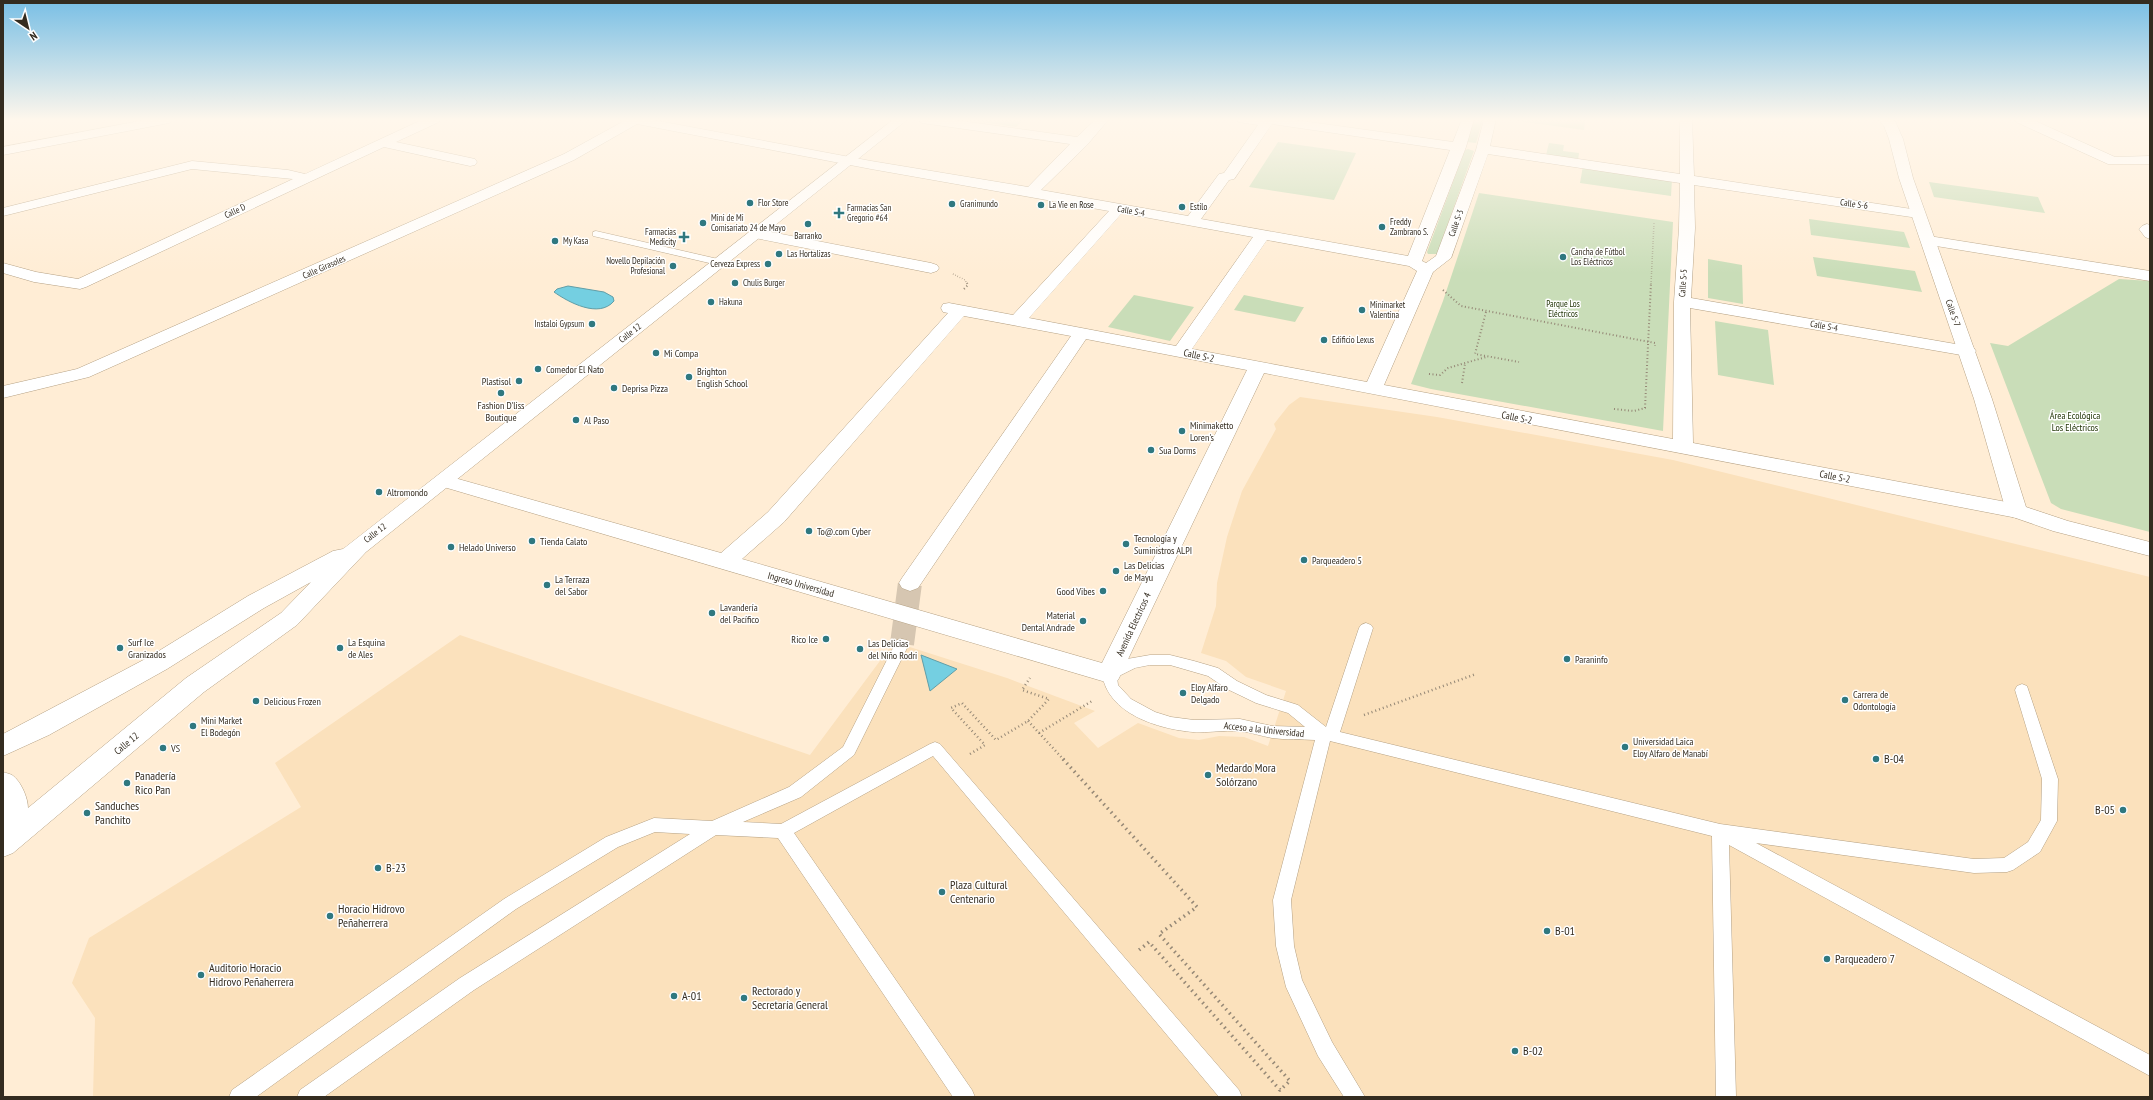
<svg xmlns="http://www.w3.org/2000/svg" width="2153" height="1100" font-family="'PT Sans Narrow',sans-serif">
  <style>
    .built { fill: #fbe1bc }
    .green { fill: #c9ddb8 }
    .water { fill: #74cfe1; stroke: #619ea7 }
    .lines { fill: none; stroke-linecap: round; stroke-linejoin: round }
    .street-tunnel { stroke: #d6c6b1; stroke-width: 24; stroke-dasharray: 24 12; stroke-linecap: butt }
    .lane-casing { stroke: #b5a184; stroke-width: 1 }
    .street-casing { stroke: #b5a184; stroke-width: 1 }
    .secondary-casing { stroke: #b5a184; stroke-width: 1 }
    .primary-casing { stroke: #b5a184; stroke-width: 1 }
    .path-far3 { stroke: #958876; stroke-width: 1.5; stroke-dasharray: 0.5 2; stroke-linecap: butt }
    .path-far2 { stroke: #958876; stroke-width: 2; stroke-dasharray: 1 2.5; stroke-linecap: butt }
    .path-far1 { stroke: #958876; stroke-width: 2.5; stroke-dasharray: 1 3; stroke-linecap: butt }
    .path { stroke: #958876; stroke-width: 3.5; stroke-dasharray: 1.5 4; stroke-linecap: butt }
    .lane { fill: #fff; fill-rule: evenodd }
    .street { fill: #fff; fill-rule: evenodd }
    .secondary { fill: #fff; fill-rule: evenodd }
    .primary { fill: #fff; fill-rule: evenodd }
    .poi-dot { fill: #2f7880; stroke: #fff; stroke-width: 1.5 }
    .labels { text-anchor: middle; stroke-width: 3; stroke-linejoin: round; paint-order: stroke }
    .far-poi-label { font-size: 9px; fill: #342c20; stroke: #fff; text-anchor: start }
    .far-street-label { font-size: 9px; fill: #342c20; stroke: #fff }
    .far-park-label { font-size: 9px; fill: #213406; stroke: #fff }
    .poi-label { font-size: 10px; fill: #342c20; stroke: #fff; text-anchor: start }
    .street-label { font-size: 10px; fill: #342c20; stroke: #fff }
    .park-label { font-size: 10px; fill: #213406; stroke: #fff }
    .near-poi-label { font-size: 12px; fill: #342c20; stroke: #fff; text-anchor: start }
  </style>
  <rect width="100%" height="100%" fill="#ffedd5"/>
  <!-- built -->
  <path class="built" d="M1300,397l137,20 236,43 477,117v520h-2057l2,-79 -23,-35 17,-45 212,-131 -26,-44 185,-128 350,120 84,-113 113,36 88,33 -21,12 24,25 40,-25 41,15 20,2 20,-4 25,1 24,9 18,-55 -40,-14 -20,-16 -25,-8 15,-47 1,-23 10,-46 15,-46 34,-62 -2,-5 15,-19z"/>
  <!-- green -->
  <path class="green" d="M962,119h62l-8,8z
    M1474,119h9l-7,24 -9,-1z
    M1505,119h80l-1,11z
    M1278,142l78,11 -22,47 -85,-13z
    M1549,143l15,2 -1,6 16,2 -1,7 -32,-5z
    M1468,149l6,2 -37,103h-9l-1,-2 38,-102z
    M1583,166l89,13 -1,17 -91,-13z
    M1929,182l109,15 7,16 -111,-16z
    M1479,193l194,29 -10,209 -232,-42 -20,-5 32,-83z
    M1809,219l95,13 6,16 -99,-13z
    M1813,257l102,14 7,21 -105,-16z
    M1708,259l34,6 1,39 -35,-6z
    M2119,279l31,2v251l-89,-23 -10,-6 -61,-160 18,3z
    M1134,295l60,12 -24,34 -62,-14z
    M1244,295l58,12h2l-9,15 -61,-12z
    M1715,321l53,9 6,55 -56,-10z"/>
  <!-- water -->
  <path class="water" d="M568,286l36,6 9,5 1,4c-15,18 -46,1 -60,-9l3,-3z
    M921,655l36,14 -27,22z"/>
  <g class="lines">
    <!-- street-tunnel -->
    <path class="street-tunnel" d="M902,644l8,-61"/>
    <!-- lane casing -->
    <g class="lane-casing">
      <path id="lane" d="M596,231l122,28 5,3 -5,3 -125,-29v-4z
        M1366,623l5,2 2,3 -33,104 380,92 254,35 30,-1 24,-16 13,-22 1,-41 -27,-89 2,-4 5,-2 5,2 31,93 -1,42 -17,31 -27,18 -6,2 -33,1 -218,-30 394,212v21l-421,-231 7,252h-20l-4,-261 -382,-95 -39,159 3,46 8,34 30,62 33,55h-21l-26,-41 -32,-69 -10,-41 -3,-46 42,-160c-14,-1 -29,0 -43,-2 -11,-2 -22,-6 -33,-7 -15,-1 -31,2 -46,1 -35,-3 -85,-18 -91,-58l2,-4 23,-11 23,-4h20l24,6 24,7 19,13 29,14 32,10 28,22 33,-99 2,-3zM1150,665h20l38,11 19,13 29,14 32,10 17,14 -33,-1 -32,-7 -46,1 -23,-3 -16,-5 -24,-13 -13,-14 -1,-8 18,-9z
        M902,639l5,1 2,4 -55,111 -53,42 -58,25 38,2 149,-80 5,-2 5,2 299,346 3,7h-23l-286,-341 -139,77 178,257 3,7h-22l-175,-259 -62,-3 -242,155 -150,107h-27l3,-7 160,-112 230,-144 -35,-2 -37,15 -102,62 -260,188h-27l3,-7 272,-191 102,-62 48,-19 58,3 77,-34 54,-40 52,-103 2,-4z"/>
    </g>
    <!-- street casing -->
    <g class="street-casing">
      <path id="street" d="M150,119h25l-6,4 -166,32v-8z
        M424,119h16l-1,3 -43,20 79,17 2,3 -2,3 -5,1 -86,-19 -298,140 -6,2 -46,-7 -31,-9v-10l33,9 42,7 215,-100 -101,-10 -189,47v-8l189,-47 96,9 17,4z
        M623,119h25l223,42 157,26 42,-43 -148,-21 -6,-4h31l130,18 19,-18h13l-22,26 -46,45 147,26 31,-42 5,-1 34,-48 -20,-3 -1,-3h51l165,23 9,-23h12l-8,28 -44,114 4,2 10,-7 40,-106 8,-31h12l-6,27 190,28v-55h12l2,57 224,34 5,1 2,3 -2,3 -5,1 -224,-33 1,43 -4,70 276,48 6,1 3,4 -3,4 -6,1 -277,-48 3,135 324,61 7,2 4,5 -4,5 -7,2 -753,-145 -143,301 -3,6 -9,3 -672,-198 -3,-4 3,-4 7,-2 277,78 47,-41 180,-199 -5,-1 -2,-4 2,-4 6,-1 64,12 96,-104 -238,-42 -234,-45 -63,36 -485,217 -86,21v-12l74,-17 487,-215 60,-33zM1272,124l178,26 -42,106 -207,-37 28,-39 5,-1zM1488,154l192,29 -1,45 -5,74 -1,137 -289,-54 49,-113 18,-14zM1122,213l131,24 -77,109 -147,-28zM1267,240l142,26 8,5 -50,111 -175,-33zM964,316l107,20 -169,242 -3,5 3,5 8,3 8,-3 168,-249 161,31 -145,293 -360,-104 42,-37z
        M2015,119h16l84,38 35,-1v8h-42l-92,-42z
        M2147,224l3,1v14l-5,-2 -6,-8 3,-3z
        M755,229l176,34 6,2 2,3 -2,3 -6,2 -181,-36 -3,-3 3,-3z
        M1929,236l221,35v10l-226,-37 -3,-3 3,-3z"/>
    </g>
    <!-- secondary casing -->
    <g class="secondary-casing">
      <path id="secondary" d="M1877,119h14l4,2 8,18 10,39 79,221 34,108 42,14 82,21v14l-97,-25 -43,-15 -4,-5 -32,-112 -75,-221 -10,-39 -5,-13z"/>
    </g>
    <!-- primary casing -->
    <g class="primary-casing">
      <path id="primary" d="M894,119h14l-542,433 -69,73 -93,67 -191,161 -10,4v-85c3,1 7,2 9,3 9,6 16,23 16,33l158,-130 95,-65 30,-31 -47,26 -97,61 -118,66 -46,21v-22l146,-77 99,-61 85,-45 10,-2z"/>
    </g>
    <!-- path-far3 -->
    <path class="path-far3" d="M953,274l12,6 2,4
      M1651,284l3,-61"/>
    <!-- path-far2 -->
    <path class="path-far2" d="M964,289l4,-4 -1,-2
      M1443,290l18,16 194,37v3
      M1486,312l-11,42 44,8
      M1429,374l11,1 8,-7 38,-11
      M1462,383l3,-19
      M1614,409l20,2 11,-3 6,-125"/>
    <!-- path-far1 -->
    <path class="path-far1" d="M1364,715l112,-41
      M1028,721l36,39
      M1039,733l53,-32
      M970,754l15,-9 -34,-37 11,-5 34,37 32,-19 21,-22 -27,-9 8,-12"/>
    <!-- path -->
    <path class="path" d="M1063,759l134,148 -38,27 131,147 -10,9 -131,-148 -10,8"/>
    <!-- lane -->
    <use href="#lane" class="lane"/>
    <!-- street -->
    <use href="#street" class="street"/>
    <!-- secondary -->
    <use href="#secondary" class="secondary"/>
    <!-- primary -->
    <use href="#primary" class="primary"/>
  </g>
  <!-- sky -->
  <linearGradient id="sky" x2="0" y2="1"><stop stop-color="#79bfe5"/><stop offset="0.44" stop-color="#fff7ec"/><stop offset="1" stop-color="#fff7ec" stop-opacity="0"/></linearGradient>
  <rect width="2153" height="273" fill="url(#sky)"/>
  <!-- markers -->
  <g class="poi-dot">
    <circle cx="750" cy="203" r="4"/>
    <circle cx="952" cy="204" r="4"/>
    <circle cx="1041" cy="205" r="4"/>
    <circle cx="1182" cy="207" r="4"/>
    <path d="M837 207h4v4h4v4h-4v4h-4v-4h-4v-4h4z"/>
    <circle cx="703" cy="223" r="4"/>
    <circle cx="808" cy="224" r="4"/>
    <circle cx="1382" cy="227" r="4"/>
    <path d="M682 231h4v4h4v4h-4v4h-4v-4h-4v-4h4z"/>
    <circle cx="555" cy="241" r="4"/>
    <circle cx="779" cy="254" r="4"/>
    <circle cx="1563" cy="257" r="4"/>
    <circle cx="768" cy="264" r="4"/>
    <circle cx="673" cy="266" r="4"/>
    <circle cx="735" cy="283" r="4"/>
    <circle cx="711" cy="302" r="4"/>
    <circle cx="1362" cy="310" r="4"/>
    <circle cx="592" cy="324" r="4"/>
    <circle cx="1324" cy="340" r="4"/>
    <circle cx="656" cy="353" r="4"/>
    <circle cx="538" cy="369" r="4"/>
    <circle cx="689" cy="377" r="4"/>
    <circle cx="519" cy="381" r="4"/>
    <circle cx="614" cy="388" r="4"/>
    <circle cx="501" cy="393" r="4"/>
    <circle cx="576" cy="420" r="4"/>
    <circle cx="1182" cy="431" r="4"/>
    <circle cx="1151" cy="450" r="4"/>
    <circle cx="379" cy="492" r="4"/>
    <circle cx="809" cy="531" r="4"/>
    <circle cx="532" cy="541" r="4"/>
    <circle cx="1126" cy="544" r="4"/>
    <circle cx="451" cy="547" r="4"/>
    <circle cx="1304" cy="560" r="4"/>
    <circle cx="1116" cy="571" r="4"/>
    <circle cx="547" cy="585" r="4"/>
    <circle cx="1103" cy="591" r="4"/>
    <circle cx="712" cy="613" r="4"/>
    <circle cx="1083" cy="621" r="4"/>
    <circle cx="826" cy="639" r="4"/>
    <circle cx="120" cy="648" r="4"/>
    <circle cx="340" cy="648" r="4"/>
    <circle cx="860" cy="649" r="4"/>
    <circle cx="1567" cy="659" r="4"/>
    <circle cx="1183" cy="693" r="4"/>
    <circle cx="1845" cy="700" r="4"/>
    <circle cx="256" cy="701" r="4"/>
    <circle cx="193" cy="726" r="4"/>
    <circle cx="1625" cy="747" r="4"/>
    <circle cx="163" cy="748" r="4"/>
    <circle cx="1876" cy="759" r="4"/>
    <circle cx="1208" cy="775" r="4"/>
    <circle cx="127" cy="783" r="4"/>
    <circle cx="2123" cy="810" r="4"/>
    <circle cx="87" cy="813" r="4"/>
    <circle cx="378" cy="868" r="4"/>
    <circle cx="942" cy="892" r="4"/>
    <circle cx="330" cy="916" r="4"/>
    <circle cx="1547" cy="931" r="4"/>
    <circle cx="1827" cy="959" r="4"/>
    <circle cx="201" cy="975" r="4"/>
    <circle cx="674" cy="996" r="4"/>
    <circle cx="744" cy="998" r="4"/>
    <circle cx="1515" cy="1051" r="4"/>
  </g>
  <g class="labels">
    <!-- far-poi labels -->
    <g class="far-poi-label">
      <text x="758" y="206">Flor Store</text>
      <text x="960" y="207">Granimundo</text>
      <text x="1049" y="208">La Vie en Rose</text>
      <text x="1190" y="210">Estilo</text>
      <text x="847" y="211">Farmacias San<tspan x="847" dy="10">Gregorio #64</tspan></text>
      <text x="711" y="221">Mini de Mi<tspan x="711" dy="10">Comisariato 24 de Mayo</tspan></text>
      <text x="1390" y="225">Freddy<tspan x="1390" dy="10">Zambrano S.</tspan></text>
      <text x="676" y="235" text-anchor="end">Farmacias<tspan x="676" dy="10">Medicity</tspan></text>
      <text x="808" y="239" text-anchor="middle">Barranko</text>
      <text x="563" y="244">My Kasa</text>
      <text x="1571" y="255">Cancha de Fútbol<tspan x="1571" dy="10">Los Eléctricos</tspan></text>
      <text x="787" y="257">Las Hortalizas</text>
      <text x="665" y="264" text-anchor="end">Novello Depilación<tspan x="665" dy="10">Profesional</tspan></text>
      <text x="760" y="267" text-anchor="end">Cerveza Express</text>
      <text x="743" y="286">Chulis Burger</text>
      <text x="719" y="305">Hakuna</text>
      <text x="1370" y="308">Minimarket<tspan x="1370" dy="10">Valentina</tspan></text>
      <text x="584" y="327" text-anchor="end">Instaloi Gypsum</text>
      <text x="1332" y="343">Edificio Lexus</text>
    </g>
    <!-- far-street labels -->
    <g class="far-street-label">
      <text transform="translate(1854 204) rotate(8)" y="3">Calle S-6</text>
      <text transform="translate(235 211) rotate(-25)" y="3">Calle D</text>
      <text transform="translate(1131 211) rotate(10)" y="3">Calle S-4</text>
      <text transform="translate(1456 223) rotate(-70)" y="3">Calle S-3</text>
      <text transform="translate(324 267) rotate(-24)" y="3">Calle Girasoles</text>
      <text transform="translate(1683 283) rotate(-86)" y="3">Calle S-5</text>
      <text transform="translate(1953 313) rotate(71)" y="3">Calle S-7</text>
      <text transform="translate(1824 326) rotate(10)" y="3">Calle S-4</text>
      <text transform="translate(630 333) rotate(-38)" y="3">Calle 12</text>
      <text transform="translate(375 533) rotate(-38)" y="3">Calle 12</text>
    </g>
    <!-- far-park labels -->
    <g class="far-park-label">
      <text x="1563" y="307">Parque Los<tspan x="1563" dy="10">Eléctricos</tspan></text>
    </g>
    <!-- poi labels -->
    <g class="poi-label">
      <text x="664" y="357">Mi Compa</text>
      <text x="546" y="373">Comedor El Ñato</text>
      <text x="697" y="375">Brighton<tspan x="697" dy="12">English School</tspan></text>
      <text x="511" y="385" text-anchor="end">Plastisol</text>
      <text x="622" y="392">Deprisa Pizza</text>
      <text x="501" y="409" text-anchor="middle">Fashion D'liss<tspan x="501" dy="12">Boutique</tspan></text>
      <text x="584" y="424">Al Paso</text>
      <text x="1190" y="429">Minimaketto<tspan x="1190" dy="12">Loren's</tspan></text>
      <text x="1159" y="454">Sua Dorms</text>
      <text x="387" y="496">Altromondo</text>
      <text x="817" y="535">To@.com Cyber</text>
      <text x="1134" y="542">Tecnología y<tspan x="1134" dy="12">Suministros ALPI</tspan></text>
      <text x="540" y="545">Tienda Calato</text>
      <text x="459" y="551">Helado Universo</text>
      <text x="1312" y="564">Parqueadero 5</text>
      <text x="1124" y="569">Las Delicias<tspan x="1124" dy="12">de Mayu</tspan></text>
      <text x="555" y="583">La Terraza<tspan x="555" dy="12">del Sabor</tspan></text>
      <text x="1095" y="595" text-anchor="end">Good Vibes</text>
      <text x="720" y="611">Lavandería<tspan x="720" dy="12">del Pacífico</tspan></text>
      <text x="1075" y="619" text-anchor="end">Material<tspan x="1075" dy="12">Dental Andrade</tspan></text>
      <text x="818" y="643" text-anchor="end">Rico Ice</text>
      <text x="128" y="646">Surf Ice<tspan x="128" dy="12">Granizados</tspan></text>
      <text x="348" y="646">La Esquina<tspan x="348" dy="12">de Ales</tspan></text>
      <text x="868" y="647">Las Delicias<tspan x="868" dy="12">del Niño Rodri</tspan></text>
      <text x="1575" y="663">Paraninfo</text>
      <text x="1191" y="691">Eloy Alfaro<tspan x="1191" dy="12">Delgado</tspan></text>
      <text x="1853" y="698">Carrera de<tspan x="1853" dy="12">Odontología</tspan></text>
      <text x="264" y="705">Delicious Frozen</text>
      <text x="201" y="724">Mini Market<tspan x="201" dy="12">El Bodegón</tspan></text>
      <text x="1633" y="745">Universidad Laica<tspan x="1633" dy="12">Eloy Alfaro de Manabí</tspan></text>
      <text x="171" y="752">VS</text>
    </g>
    <!-- street labels -->
    <g class="street-label">
      <text transform="translate(1199 355) rotate(12)" y="4">Calle S-2</text>
      <text transform="translate(1517 417) rotate(11)" y="4">Calle S-2</text>
      <text transform="translate(1835 476) rotate(11)" y="4">Calle S-2</text>
      <text transform="translate(801 584) rotate(16)" y="4">Ingreso Universidad</text>
      <text transform="translate(1133 624) rotate(-65)" y="4">Avenida Electricos 4</text>
      <text transform="translate(1264 729) rotate(6)" y="4">Acceso a la Universidad</text>
      <text transform="translate(126 743) rotate(-40)" y="4">Calle 12</text>
    </g>
    <!-- park labels -->
    <g class="park-label">
      <text x="2075" y="419">Área Ecológica<tspan x="2075" dy="12">Los Eléctricos</tspan></text>
    </g>
    <!-- near-poi labels -->
    <g class="near-poi-label">
      <text x="1884" y="763">B-04</text>
      <text x="1216" y="772">Medardo Mora<tspan x="1216" dy="14">Solórzano</tspan></text>
      <text x="135" y="780">Panadería<tspan x="135" dy="14">Rico Pan</tspan></text>
      <text x="95" y="810">Sanduches<tspan x="95" dy="14">Panchito</tspan></text>
      <text x="2115" y="814" text-anchor="end">B-05</text>
      <text x="386" y="872">B-23</text>
      <text x="950" y="889">Plaza Cultural<tspan x="950" dy="14">Centenario</tspan></text>
      <text x="338" y="913">Horacio Hidrovo<tspan x="338" dy="14">Peñaherrera</tspan></text>
      <text x="1555" y="935">B-01</text>
      <text x="1835" y="963">Parqueadero 7</text>
      <text x="209" y="972">Auditorio Horacio<tspan x="209" dy="14">Hidrovo Peñaherrera</tspan></text>
      <text x="752" y="995">Rectorado y<tspan x="752" dy="14">Secretaría General</tspan></text>
      <text x="682" y="1000">A-01</text>
      <text x="1523" y="1055">B-02</text>
    </g>
  </g>
  <!-- border -->
  <rect width="2153" height="1100" fill="none" stroke="#342c20" stroke-width="8"/>
  <!-- north arrow -->
  <g transform="translate(28 28) rotate(145)" stroke="#ffffff" stroke-width="3" paint-order="stroke">
  <path d="M0-3L7 15L0 10L-7 15Z" fill="#342c20"/>
  <text y="-6" font-size="11" font-weight="bold" text-anchor="middle" fill="#342c20">N</text>
  </g>
</svg>
